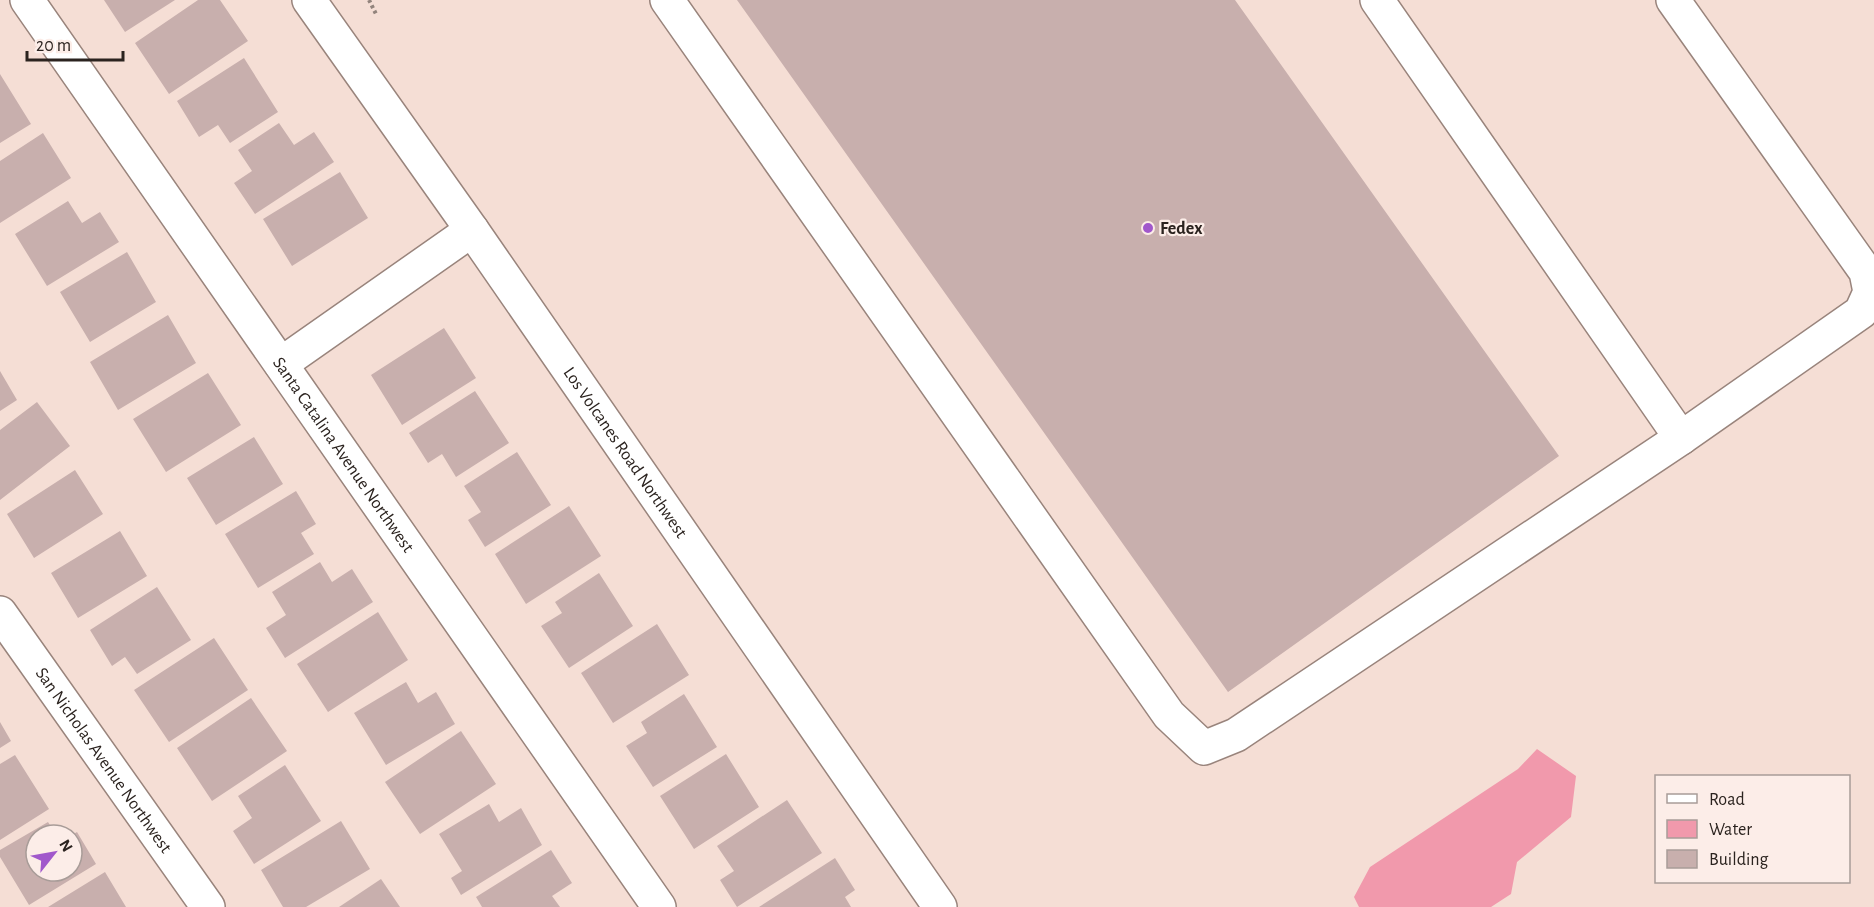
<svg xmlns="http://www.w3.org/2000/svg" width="1874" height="907" font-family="'Alegreya Sans',sans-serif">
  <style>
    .water { fill: #f199ac }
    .building { fill: #c8afad }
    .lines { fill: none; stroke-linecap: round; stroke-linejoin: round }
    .minor-casing { stroke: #99847c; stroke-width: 36 }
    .path { stroke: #92837c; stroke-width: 4; stroke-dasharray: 3 3; stroke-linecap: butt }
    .minor { stroke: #fff; stroke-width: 33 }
    .poi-dot { fill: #a158cb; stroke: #fcede8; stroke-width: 2 }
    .labels { text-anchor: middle; stroke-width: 4.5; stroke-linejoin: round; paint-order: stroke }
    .poi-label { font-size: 18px; font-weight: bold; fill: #2b231f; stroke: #fcede8; text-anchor: start }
    .street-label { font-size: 18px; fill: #2b231f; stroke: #fcede8 }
  </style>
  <rect width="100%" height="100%" fill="#f5ded5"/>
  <!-- water -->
  <path class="water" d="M1537,749l39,27 -5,41 -54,45 -6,32 -20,13h-132l-5,-10 16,-30 148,-98z"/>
  <!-- building -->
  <path class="building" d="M104,0h71l-50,32z
    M198,0h22l28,41 -79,53 -34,-51z
    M737,0h498l324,456 -331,236z
    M244,58l34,54 -48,31 -12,-18 -19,12 -22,-36z
    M0,74l31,50 -31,19z
    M279,123l15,22 20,-13 20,30 -79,52 -21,-31 18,-12 -14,-21z
    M43,133l28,45 -71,45v-62z
    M340,172l28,46 -76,48 -29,-47z
    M68,201l14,22 18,-11 19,30 -72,44 -32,-52z
    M127,252l29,50 -66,40 -30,-50z
    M168,315l28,48 -78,47 -28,-48z
    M444,328l32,50 -74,47 -31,-50z
    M0,371l17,29 -17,11z
    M208,373l33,52 -75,47 -33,-53z
    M475,391l34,52 -53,34 -14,-23 -14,9 -19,-30z
    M37,402l33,44 -70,54v-70z
    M254,437l29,47 -67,41 -29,-47z
    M517,452l34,53 -66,42 -17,-27 13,-8 -17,-26z
    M75,470l28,44 -69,44 -27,-44z
    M296,491l20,33 -15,9 13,21 -56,34 -33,-54z
    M569,506l32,50 -75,48 -31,-50z
    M120,531l27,45 -69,42 -27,-45z
    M320,562l12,20 20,-13 21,33 -88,56 -19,-30 20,-13 -14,-23z
    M599,573l34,53 -64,42 -28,-42 21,-13 -7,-11z
    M157,587l34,53 -54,34 -12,-17 -13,9 -22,-36z
    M378,612l30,48 -80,52 -31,-48z
    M657,624l32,51 -76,48 -32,-50z
    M214,638l34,52 -79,52 -35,-52z
    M406,682l12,21 18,-11 19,32 -69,41 -32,-52z
    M684,694l33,53 -64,40 -27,-41 21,-13 -6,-11z
    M251,698l36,53 -75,50 -35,-53z
    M0,722l11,19 -11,7z
    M461,731l35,53 -76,50 -35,-52z
    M726,754l33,53 -65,42 -34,-53z
    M15,755l34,54 -49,31v-76z
    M285,765l36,56 -67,43 -21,-33 19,-13 -14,-22z
    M787,800l35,53 -85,54 -17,-27 14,-9 -17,-25z
    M489,804l10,18 22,-14 21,37 -81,50 -10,-17 11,-7 -23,-37z
    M341,821l29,48 -64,38h-23l-22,-37z
    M48,822l8,13h-20v36h36v-36l5,-3 19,32 -67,41 -29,-48v-7z
    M551,850l21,33 -20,13 8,11h-78l-6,-10z
    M835,858l20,32 -10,7 6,10h-92z
    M105,872l21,35h-78z
    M381,879l19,28h-61z"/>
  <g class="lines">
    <!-- minor casing -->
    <g class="minor-casing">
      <g id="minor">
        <path id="s1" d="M27,0l632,907"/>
        <path id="s2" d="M309,0l163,230 468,677"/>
        <path d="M667,0l502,715 35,33 32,-13 445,-297 180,-126 9,-20 -4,-20 -193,-272"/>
        <path d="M1377,0l304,438"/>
        <path d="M281,364l191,-134"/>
        <path id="s3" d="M0,613l208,294"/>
      </g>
    </g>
    <!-- path -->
    <path class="path" d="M369,0l7,14"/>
    <!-- minor -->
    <use href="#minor" class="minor"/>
  </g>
  <!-- markers -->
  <circle class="poi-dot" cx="1148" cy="228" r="6"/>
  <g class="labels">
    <!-- poi labels -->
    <g class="poi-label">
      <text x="1160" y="234">Fedex</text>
    </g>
    <!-- street labels -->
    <g class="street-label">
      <text dy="6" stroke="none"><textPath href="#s2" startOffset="552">Los Volcanes Road Northwest</textPath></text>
      <text dy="6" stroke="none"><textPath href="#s1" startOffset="554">Santa Catalina Avenue Northwest</textPath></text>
      <text dy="6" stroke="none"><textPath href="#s3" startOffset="180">San Nicholas Avenue Northwest</textPath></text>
    </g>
  </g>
  <!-- legend -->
  <rect x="1655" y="775" width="195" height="108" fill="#fcede8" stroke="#a89c98" stroke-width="1.5"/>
  <rect x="1667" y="794" width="30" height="9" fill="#ffffff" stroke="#a89c98" stroke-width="1.5"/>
  <text x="1709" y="805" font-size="18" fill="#2b231f">Road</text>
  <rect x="1667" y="820" width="30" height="18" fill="#f199ac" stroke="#a89c98" stroke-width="1.5"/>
  <text x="1709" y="835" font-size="18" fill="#2b231f">Water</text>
  <rect x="1667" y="850" width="30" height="18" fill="#c8afad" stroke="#a89c98" stroke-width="1.5"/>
  <text x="1709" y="865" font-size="18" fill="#2b231f">Building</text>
  <!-- north arrow -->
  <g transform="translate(54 853) rotate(59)"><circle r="28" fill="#fcede8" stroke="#a89c98" stroke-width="1.5"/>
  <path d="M0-4.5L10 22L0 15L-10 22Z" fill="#a158cb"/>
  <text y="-9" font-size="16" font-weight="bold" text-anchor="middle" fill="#2b231f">N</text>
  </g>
  <!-- scale -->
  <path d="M27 51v9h96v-9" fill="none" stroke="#2b231f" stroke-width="3"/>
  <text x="36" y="51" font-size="18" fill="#2b231f" stroke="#fcede8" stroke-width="4.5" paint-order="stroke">20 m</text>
</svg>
